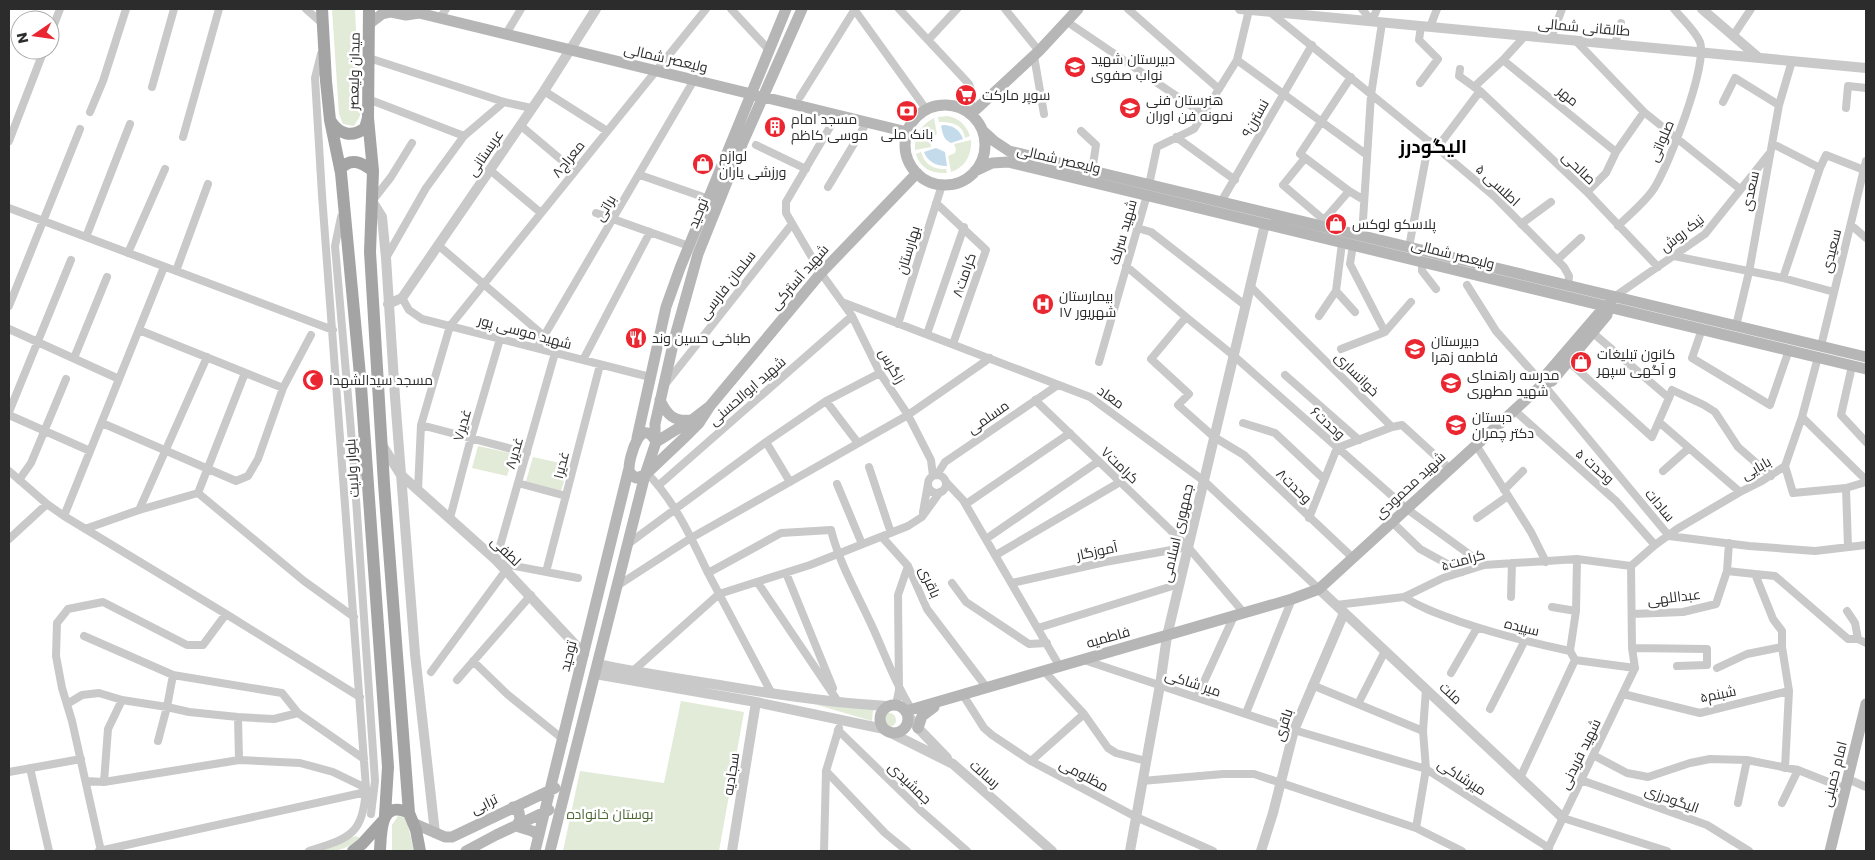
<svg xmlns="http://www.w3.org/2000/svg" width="1875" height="860" font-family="Poppins,Cairo,sans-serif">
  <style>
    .green { fill: #e2ead8 }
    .water { fill: #c3dbeb }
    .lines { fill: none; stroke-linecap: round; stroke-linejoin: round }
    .minor { stroke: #c9c9c9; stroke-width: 8 }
    .tertiary { stroke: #c9c9c9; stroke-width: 10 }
    .secondary { stroke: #b6b6b6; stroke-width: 11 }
    .primary { stroke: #a4a4a4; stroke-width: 12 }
    .labels { text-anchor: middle; stroke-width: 5; stroke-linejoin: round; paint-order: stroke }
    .street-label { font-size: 14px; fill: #2c2c2c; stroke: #fff }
    .poi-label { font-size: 14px; fill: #2c2c2c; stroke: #fff; text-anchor: start }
    .park-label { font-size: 14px; fill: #4e6838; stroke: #fff }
    .district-label { font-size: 19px; font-weight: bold; fill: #000; stroke: #fff }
  </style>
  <rect width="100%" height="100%" fill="#fff"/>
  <!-- green -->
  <path class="green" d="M332,9h23l5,107 -6,10 -11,-2 -4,-10z
    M948,116c12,3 18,9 22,20l-5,2c-2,-14 -14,-16 -26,-16l-1,-5z
    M934,118l3,16 -7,4 1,9 -16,3c0,-16 5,-24 19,-32z
    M971,140c1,14 -5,27 -20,32l-3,-16 7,-3 1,-4 -2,-5z
    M921,152c4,13 13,18 25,17l1,4c-14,1 -27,-4 -31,-19z
    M478,446l36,8 -7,22 -35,-8z
    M533,457l36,8 -8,26 -35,-10z
    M681,701l63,11 -25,139h-156l17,-80 84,12z
    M814,704l59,6 -1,11z
    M882 720a7 7 0 1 1 14 0a7 7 0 1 1-14 0Z
    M398,816l8,2 8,33h-22v-26z
    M356,836l4,2c-17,14 -25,13 -46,13z"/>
  <!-- water -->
  <path class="water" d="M943,125c10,0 17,5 20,14l-12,4c-8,-4 -8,-9 -10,-17z
    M936,148l9,4 2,14c-11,0 -19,-4 -23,-14z"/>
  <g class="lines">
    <!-- minor -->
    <path class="minor" d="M306,9l17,15
      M731,9l38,41
      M854,9l72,100
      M899,9l70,75 2,6v24
      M1005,9l34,42
      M1128,9l91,80
      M1362,9l10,12
      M1270,12l167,136 58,49 69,70 5,9 -1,10
      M440,18l6,-9
      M1066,21l137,93
      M1372,21l5,-12
      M1430,27l7,-18
      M506,34l15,-25
      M50,35l10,-26
      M1733,36l18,-27
      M1551,38l11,-29
      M929,39l28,-30
      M1575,40l69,72 96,77
      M1615,44l6,-21
      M1034,56l10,58
      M369,58l135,44 27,6
      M1237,60l130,95
      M1503,60l113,92
      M1351,77l-51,77 49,37 15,9
      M1420,83l18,-24 -19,-19 2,-14
      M152,87l22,-78
      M1474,87l29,-27 22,-24
      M544,91l63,40
      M1480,91l107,101 71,75
      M800,97l55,-88
      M368,99l96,37
      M1723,102l12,-24 44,27
      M1846,108l2,-22 18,2
      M90,112l13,-31 23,-72
      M837,115l-51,87v11l35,60 31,43 28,57 28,42 23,45 2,16
      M520,125l45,38
      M1081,131l15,14 -4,26
      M183,137l36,-128
      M1176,137l59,43
      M9,141l35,-91
      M1773,144l47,24
      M756,145l50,24
      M1437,148l43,-57 -21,-15 1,-7
      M1305,158l-22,27 41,35
      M490,170l51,43
      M640,175l69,24
      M1149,185l8,-38 37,-18 43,-69 12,-50
      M828,187l39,-65
      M1587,192l19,-19 10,-21 28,-40
      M373,200l18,-23 21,-34
      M1221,202l91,-157
      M936,203l50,47 -33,94
      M9,208l324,122
      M596,213l93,33
      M341,217l-6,29 20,231
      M1320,223l4,-3 25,-29
      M1521,224l30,-22
      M1851,225l15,13
      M1618,226c12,-12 26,-23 35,-36 15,-22 55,-125 47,-148 -5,-12 -18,-23 -26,-33
      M1137,228l14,4 95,74
      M1362,236l9,-141 11,-72
      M86,237l44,-113
      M438,245l106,91
      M1353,245l-3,19 35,68
      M1409,247l20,-106
      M128,253l37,-84
      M1674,256l109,22 51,14
      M386,258l40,-70 38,-52 40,-34
      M1557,260l24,-22
      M1422,262v9l14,18
      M1126,266l60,51 48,39 173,153 77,56
      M176,271l32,-87
      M1783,278l37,-110 6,-13 38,15
      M1467,285l29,46 47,53 126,152 80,10 66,5 51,-6
      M1250,286l142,141 10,-2 48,44
      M1336,291l19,21
      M1614,297l91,-63 64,-80
      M402,298l7,12 13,9 228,58
      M842,302l248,95 114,84 115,108
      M9,306l71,-177
      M1319,316l17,-25 6,-48
      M1186,317l-35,42 38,35 -11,11 36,32 30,18 109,103
      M898,324l44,-139
      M1736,326l13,-54 30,-167 13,-44
      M9,329l110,50
      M1702,329l-10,29 78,47 19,-55
      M139,330l144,58
      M1593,333l76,65 3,-8 32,15 11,7 23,35 33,29
      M927,334l37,-107
      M1821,346l45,-185
      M537,348l157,-268
      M1341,349l44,-17 26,-30
      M74,358l33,-81
      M583,360l67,-128
      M1099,362l48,-167
      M1569,362l83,75 17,-39
      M1852,366l-11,49 25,27
      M1285,375l74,65
      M667,382l125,-158
      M1035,400l153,147 56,66
      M826,401l32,42
      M1514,410l102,91 39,44
      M9,412l62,-152
      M9,415l81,36
      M1802,417l64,63
      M1659,422l81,70
      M102,423l134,58 12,-5 10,-17 25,-71 28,-53
      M1243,423l32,10 49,46
      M421,425l106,28
      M766,442l24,40
      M1476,445l55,87 15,30
      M362,455l-7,29 20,297 -4,33
      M1785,466l8,27 53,-5
      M869,467l22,66
      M9,471l38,33 17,12 162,98 134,83
      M1663,471l26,-23
      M646,472c28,28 45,65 62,101
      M937,475l8,-13 113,-77
      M928 484a9 9 0 1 1 18 0a9 9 0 1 1-18 0Z
      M19,480l12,-17 35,-84
      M946,482l17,18 97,167
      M518,483l48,13
      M837,484l25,60
      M659,485l193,-169
      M418,490l3,-65 29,-99 256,-317
      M1504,490l19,-19
      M198,493l47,-120
      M966,504l104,-71
      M139,510l68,-153
      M923,512l5,-28
      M64,516l100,-249
      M450,518l21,-80 29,-99
      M1309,518l28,-70 55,-21
      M1477,518l31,-22
      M1392,522l28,27 42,23
      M85,529l54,-19 59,-17 106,88 50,36
      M882,537l26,29 19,43 60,79
      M9,539l38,-35
      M986,539l113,-78
      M628,544l138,-102 60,-41 54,-28
      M1848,547l-2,-59 20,-6
      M996,555l124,-73
      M496,560l59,-207
      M499,563l79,15
      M1727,571l28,3 18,45 9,12v16l7,44 -4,77
      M546,572l54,-207
      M786,573l47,115
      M1755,574l20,2 73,63h10l8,4
      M758,583l81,120
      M952,583l14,19 63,42 18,-1
      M1012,583l93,-21 83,-15
      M617,586l74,-48 217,-123 82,-57
      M1404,597c17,11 35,17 54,24 38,13 73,22 112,30l5,9 60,8
      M1511,597l1,-34
      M1336,605l68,-8 39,-19 41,-13 93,-6 54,7
      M1552,607l24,4
      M1847,611l8,12 3,16
      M1632,614l51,-2 33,-8 11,-33 2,-28
      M1038,628l141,-44
      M84,636l89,39 109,18 16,20 66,46
      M1632,648l75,1v16l-30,1
      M1570,651l6,-40 1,-52
      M1084,660l210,70 132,39 123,79
      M473,661l34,33 57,46
      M1635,668l-3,-20 -1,-82 24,-21 22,-16 63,-37 22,-11 23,-15 17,-49 16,-60
      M1717,668l30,-14 35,-7
      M633,671l86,-77 91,-29 98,-39 14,-9 18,-25
      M1044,671l40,43 24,34 8,5 30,8
      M431,672l75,-102
      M1451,673l26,-45
      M457,680l74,-85
      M1312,685l111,46
      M772,694l-64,-121 73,-40 50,-3c9,35 26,63 41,96 14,30 22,56 40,84
      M1623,694l77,19 89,-22
      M963,695l21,33 8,7 39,26 105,56 77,34
      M1197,697l37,-81
      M67,704l15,-9 17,-2 23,7 45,7 22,5 49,5 36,2 24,-6
      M1358,704l27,-53
      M896,705l3,-15 -1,-95 10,-29
      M1490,709l34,-67
      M1246,713l46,-114
      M238,717l1,43
      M838,730l81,79 48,42
      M158,741l9,-34 6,-32
      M1593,755l34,18 21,4 42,-14 20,-4 37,1 51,10 48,19
      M1031,761l53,-47
      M30,768l19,83
      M826,771l59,62 22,18
      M9,772l72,-13
      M1520,778l55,-118
      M1848,779l18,8
      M1581,780l126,45 42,26
      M86,781l18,1 135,-22 61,3 33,9 33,16
      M1142,781l81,-7h31l162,54 46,23
      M104,782l4,-53 14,-29
      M1738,803l9,-43
      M1782,803l16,-33
      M1563,818l104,33
      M1416,828l10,-59 -3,-38 3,-42
      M99,851l267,-59
      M101,851l-29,-130 -10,-33 -6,-32 1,-33 11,-14 35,-7 84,43h16l23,-31
      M309,851c41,-13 54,-16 57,-63l-44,-593 -7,-117 6,-24
      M824,851l2,-80 13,-43
      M1547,851l88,-183"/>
    <!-- tertiary -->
    <path class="tertiary" d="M1240,9l626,59
      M1702,9l57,49
      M372,201l10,16 4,41 9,139 20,257 20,179
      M388,304l14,-6 142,-207 52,-82
      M382,445l19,30 95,85 88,94
      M1319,589l244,229
      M597,664c43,9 85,15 128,22 54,9 107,17 162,20
      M595,674l161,28 128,27
      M907,714l11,14 29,30
      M889,732l64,32 99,87
      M732,851l24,-149
      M1130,851l30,-166 7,-49 98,-412
      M1261,851l12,-38 21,-83 50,-117"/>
    <!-- secondary -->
    <path class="secondary" d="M419,13l488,119
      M369,24l13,-10 9,-2 15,3 13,-2 -5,-4
      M905 145a40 40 0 1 1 80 0a40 40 0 1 1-80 0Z
      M971,114l68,-63 39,-42
      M982,130l12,11 15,10 857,206
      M975,171l17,-8 16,-1 858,207
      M1608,307l-1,8 -55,66 -9,3 2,-8 55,-64 8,-5 3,-5
      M660,400c7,15 14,22 31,20
      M710,406l111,-133 96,-100
      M637,438l29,-131 14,-39 106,-259
      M655,439v-15l19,-84 24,-86 45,-112 59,-133
      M646,472l10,-30c-15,-28 -27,15 -27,27 0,4 3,6 7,9l9,-3 38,-36 16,-16 11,-17 -17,13 -37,23
      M880 719a14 14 0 1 1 28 0a14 14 0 1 1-28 0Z
      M906,711l386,-112 27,-10 224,-205
      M918,728l4,-12 12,-9
      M513,807l6,5 1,8 -4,6 16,5 7,4
      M413,823l32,14h7l103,-49
      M466,851l30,-16 53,-25
      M535,851l94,-383
      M550,851l95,-376
      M1830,851l36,-147"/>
    <!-- primary -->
    <path class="primary" d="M322,9l4,72 4,39 11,53 20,213 27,381 -3,48
      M368,118l5,53 -3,81 14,232 25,329
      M330,120c9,15 22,18 35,8l3,-10 1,-109
      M340,169c11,-12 21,-7 33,2
      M353,851l9,-7 20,-22
      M380,851c1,-19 0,-52 29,-38l7,17 4,21"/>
  </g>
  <!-- icons -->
  <defs>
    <g id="school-disc" transform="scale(1.125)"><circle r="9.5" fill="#ea2631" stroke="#fff"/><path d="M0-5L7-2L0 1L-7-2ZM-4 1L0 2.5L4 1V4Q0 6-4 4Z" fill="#fff"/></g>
    <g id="supermarket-disc" transform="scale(1.125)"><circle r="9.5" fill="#ea2631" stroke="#fff"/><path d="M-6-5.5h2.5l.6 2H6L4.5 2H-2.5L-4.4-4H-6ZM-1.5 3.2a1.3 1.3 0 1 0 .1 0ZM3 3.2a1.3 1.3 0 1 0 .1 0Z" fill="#fff"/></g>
    <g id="bank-disc" transform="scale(1.125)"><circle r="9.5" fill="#ea2631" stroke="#fff"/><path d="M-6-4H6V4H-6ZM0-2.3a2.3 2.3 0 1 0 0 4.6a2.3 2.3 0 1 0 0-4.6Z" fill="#fff"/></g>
    <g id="building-disc" transform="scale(1.125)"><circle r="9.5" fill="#ea2631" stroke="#fff"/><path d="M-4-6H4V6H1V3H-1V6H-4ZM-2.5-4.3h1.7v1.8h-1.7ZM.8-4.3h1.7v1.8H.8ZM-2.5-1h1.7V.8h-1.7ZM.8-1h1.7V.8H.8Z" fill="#fff"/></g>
    <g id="shop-disc" transform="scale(1.125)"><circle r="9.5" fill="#ea2631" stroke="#fff"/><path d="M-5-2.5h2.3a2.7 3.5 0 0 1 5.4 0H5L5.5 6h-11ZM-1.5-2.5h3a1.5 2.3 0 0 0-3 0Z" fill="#fff"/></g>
    <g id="hospital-disc" transform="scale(1.125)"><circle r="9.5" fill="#ea2631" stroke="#fff"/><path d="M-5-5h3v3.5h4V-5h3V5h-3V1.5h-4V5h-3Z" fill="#fff"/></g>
    <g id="restaurant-disc" transform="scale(1.125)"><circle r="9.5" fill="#ea2631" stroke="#fff"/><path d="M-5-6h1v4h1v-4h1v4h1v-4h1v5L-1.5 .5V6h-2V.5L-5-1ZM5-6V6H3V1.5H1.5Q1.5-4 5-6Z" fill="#fff"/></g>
    <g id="university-disc" transform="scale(1.125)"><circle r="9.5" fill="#ea2631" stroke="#fff"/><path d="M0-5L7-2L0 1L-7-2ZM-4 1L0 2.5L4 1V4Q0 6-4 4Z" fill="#fff"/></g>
    <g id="mosque-disc" transform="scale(1.125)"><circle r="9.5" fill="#ea2631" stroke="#fff"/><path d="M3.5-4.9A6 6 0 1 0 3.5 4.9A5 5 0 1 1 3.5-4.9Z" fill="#fff"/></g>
  </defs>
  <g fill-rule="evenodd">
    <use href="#school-disc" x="1075" y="67"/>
    <use href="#supermarket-disc" x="966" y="95"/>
    <use href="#school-disc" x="1130" y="108"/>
    <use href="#bank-disc" x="907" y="111"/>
    <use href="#building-disc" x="775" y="127"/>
    <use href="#shop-disc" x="703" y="164"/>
    <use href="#shop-disc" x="1336" y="224"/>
    <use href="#hospital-disc" x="1043" y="304"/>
    <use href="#restaurant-disc" x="636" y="338"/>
    <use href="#university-disc" x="1415" y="349"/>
    <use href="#shop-disc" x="1581" y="362"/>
    <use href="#mosque-disc" x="313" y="380"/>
    <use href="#university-disc" x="1451" y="383"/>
    <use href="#university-disc" x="1456" y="425"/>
  </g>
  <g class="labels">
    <!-- street labels -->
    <g class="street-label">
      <text transform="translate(1584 27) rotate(5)" y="5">طالقانی شمالی</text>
      <text transform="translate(666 58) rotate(13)" y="5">ولیعصر شمالی</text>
      <text transform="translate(354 71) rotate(-89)" y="5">میدان ولیعصر</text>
      <text transform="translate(1568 96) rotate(39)" y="5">مهر</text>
      <text transform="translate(1255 118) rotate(-61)" y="5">نسترن۹</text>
      <text transform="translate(1661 141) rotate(-67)" y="5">صلواتی</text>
      <text transform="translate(485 153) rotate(-56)" y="5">عربستانی</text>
      <text transform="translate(568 159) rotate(-51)" y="5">معراج۸</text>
      <text transform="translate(1059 159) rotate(13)" y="5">ولیعصر شمالی</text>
      <text transform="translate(1579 168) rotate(44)" y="5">صالحی</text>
      <text transform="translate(1498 185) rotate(43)" y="5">اطلسی ۵</text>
      <text transform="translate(1750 191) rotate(-78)" y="5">سعدی</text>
      <text transform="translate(605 208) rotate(-59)" y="5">براتی</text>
      <text transform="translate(698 213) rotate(-68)" y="5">توحید</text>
      <text transform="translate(1123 232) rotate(-74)" y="5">شهید سرلک</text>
      <text transform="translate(1682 233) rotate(-38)" y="5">نیک روش</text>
      <text transform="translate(908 250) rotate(-73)" y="5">بهارستان</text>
      <text transform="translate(1831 251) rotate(-76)" y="5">سعیدی</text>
      <text transform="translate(1453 254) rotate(14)" y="5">ولیعصر شمالی</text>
      <text transform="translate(964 275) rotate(-71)" y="5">کرامت۸</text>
      <text transform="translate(799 277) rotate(-49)" y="5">شهید آسترکی</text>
      <text transform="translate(727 285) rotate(-52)" y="5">سلمان فارسی</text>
      <text transform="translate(525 332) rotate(15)" y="5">شهید موسی پور</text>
      <text transform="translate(892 366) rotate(60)" y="5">زاگرس</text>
      <text transform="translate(1357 374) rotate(45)" y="5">خوانساری</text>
      <text transform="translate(747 391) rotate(-41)" y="5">شهید ابوالحسنی</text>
      <text transform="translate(1111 397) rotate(35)" y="5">معاد</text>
      <text transform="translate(988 417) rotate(-35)" y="5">مسلمی</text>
      <text transform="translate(1328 423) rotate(42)" y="5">وحدت۶</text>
      <text transform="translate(462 425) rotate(-74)" y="5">غدیر۷</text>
      <text transform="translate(514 453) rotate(-74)" y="5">غدیر۸</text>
      <text transform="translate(561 465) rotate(-76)" y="5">غدیر۱</text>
      <text transform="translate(1120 465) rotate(44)" y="5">کرامت۷</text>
      <text transform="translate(1595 466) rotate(41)" y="5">وحدت ۵</text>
      <text transform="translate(352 468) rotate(-94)" y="5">بلوار ولایت</text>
      <text transform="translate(1756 468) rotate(-30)" y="5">بابایی</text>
      <text transform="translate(1410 485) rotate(-43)" y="5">شهید محمودی</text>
      <text transform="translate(1294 486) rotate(44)" y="5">وحدت۸</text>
      <text transform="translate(1660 505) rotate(50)" y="5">سادات</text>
      <text transform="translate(1177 533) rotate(-77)" y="5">جمهوری اسلامی</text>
      <text transform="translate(506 551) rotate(44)" y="5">لطفی</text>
      <text transform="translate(1097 551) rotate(-12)" y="5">آموزگار</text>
      <text transform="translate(1463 560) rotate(-16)" y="5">کرامت۵</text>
      <text transform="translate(930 582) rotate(66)" y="5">باقری</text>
      <text transform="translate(1674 597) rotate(-7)" y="5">عبداللهی</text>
      <text transform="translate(1522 627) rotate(14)" y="5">سپیده</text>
      <text transform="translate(1108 637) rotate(-16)" y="5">فاطمیه</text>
      <text transform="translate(568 656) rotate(-76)" y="5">توحید</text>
      <text transform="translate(1193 683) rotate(18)" y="5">میر شاکی</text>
      <text transform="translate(1451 693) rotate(43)" y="5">ملت</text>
      <text transform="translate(1718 694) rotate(-11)" y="5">شبنم۵</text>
      <text transform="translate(1283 725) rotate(-72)" y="5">باقری</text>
      <text transform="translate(1580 754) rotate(-64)" y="5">شهید فریدنی</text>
      <text transform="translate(731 774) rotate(-81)" y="5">سجادیه</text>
      <text transform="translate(985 774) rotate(41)" y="5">رسالت</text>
      <text transform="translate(1834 774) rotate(-76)" y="5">امام خمینی</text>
      <text transform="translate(1084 775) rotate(28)" y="5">مظلومی</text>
      <text transform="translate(1462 777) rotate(33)" y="5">میرشاکی</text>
      <text transform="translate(910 783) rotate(44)" y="5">جمشیدی</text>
      <text transform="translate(1672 799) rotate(20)" y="5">الیگودرزی</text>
      <text transform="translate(484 804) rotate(-26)" y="5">ترابی</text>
    </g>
    <!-- poi labels -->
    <g class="poi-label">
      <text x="1091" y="64">دبیرستان شهید<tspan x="1091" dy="16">نواب صفوی</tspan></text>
      <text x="982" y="100">سوپر مارکت</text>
      <text x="1146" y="105">هنرستان فنی<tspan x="1146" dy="16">نمونه فن اوران</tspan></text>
      <text x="791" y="124">مسجد امام<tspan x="791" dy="16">موسی کاظم</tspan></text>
      <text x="907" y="139" text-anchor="middle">بانک ملی</text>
      <text x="719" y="161">لوازم<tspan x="719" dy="16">ورزشی یاران</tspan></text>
      <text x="1352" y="229">پلاسکو لوکس</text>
      <text x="1059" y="301">بیمارستان<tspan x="1059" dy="16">۱۷ شهریور</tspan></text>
      <text x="652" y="343">طباخی حسین وند</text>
      <text x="1431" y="346">دبیرستان<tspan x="1431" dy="16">فاطمه زهرا</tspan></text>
      <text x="1597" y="359">کانون تبلیغات<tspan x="1597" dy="16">و آگهی سپهر</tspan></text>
      <text x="1467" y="380">مدرسه راهنمای<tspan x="1467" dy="16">شهید مطهری</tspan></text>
      <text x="329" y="385">مسجد سیدالشهدا</text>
      <text x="1472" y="422">دبستان<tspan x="1472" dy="16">دکتر چمران</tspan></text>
    </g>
    <!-- park labels -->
    <g class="park-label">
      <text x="610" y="819">بوستان خانواده</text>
    </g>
    <!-- district labels -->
    <g class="district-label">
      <text x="1433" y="153">الیگودرز</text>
    </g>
  </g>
  <!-- border -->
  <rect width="1875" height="860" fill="none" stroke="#2c2c2c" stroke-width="20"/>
  <!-- north arrow -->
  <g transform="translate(35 35) rotate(257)"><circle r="24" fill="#ffffff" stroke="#ababab"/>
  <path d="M0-4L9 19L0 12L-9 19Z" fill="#ea2631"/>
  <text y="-8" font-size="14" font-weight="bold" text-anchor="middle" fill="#2c2c2c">N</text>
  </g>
</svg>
